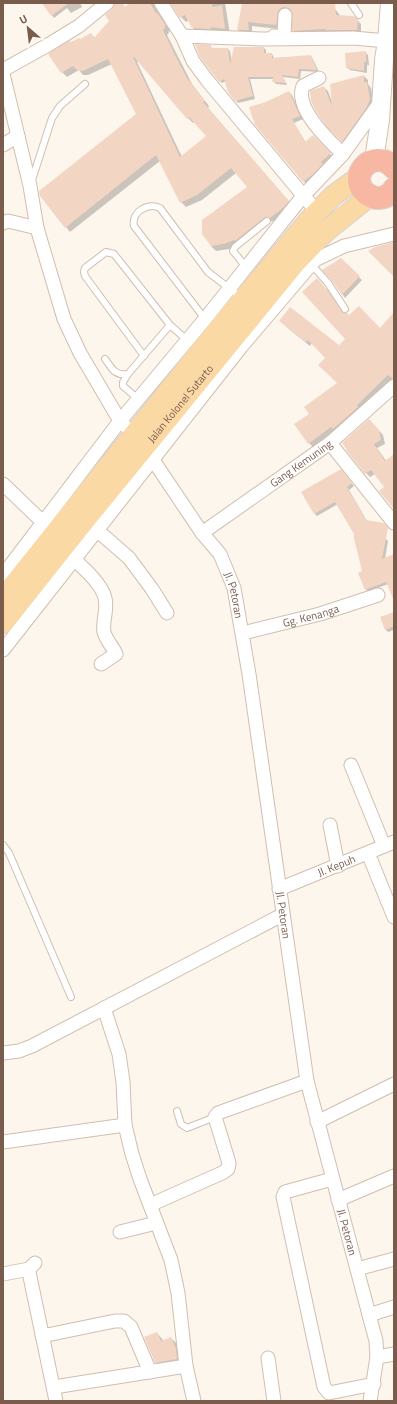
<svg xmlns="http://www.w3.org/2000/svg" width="397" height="1404" font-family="'Titillium Web',sans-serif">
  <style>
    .shadow { fill: #0003; fill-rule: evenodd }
    .building { fill: #f3d5c3; fill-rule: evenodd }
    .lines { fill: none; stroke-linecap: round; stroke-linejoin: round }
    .lane-casing { stroke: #d1beb0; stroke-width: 8 }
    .street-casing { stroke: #d1beb0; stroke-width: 15 }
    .secondary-casing { stroke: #d6c0b0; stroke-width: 20 }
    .primary-casing { stroke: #dad1cd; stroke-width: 22 }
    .highway-casing { stroke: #dad1cd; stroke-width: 24 }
    .lane { stroke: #fff; stroke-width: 6 }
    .street { stroke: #fff; stroke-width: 13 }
    .secondary { stroke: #fff; stroke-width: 18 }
    .primary { stroke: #fbd9a5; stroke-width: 20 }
    .highway { stroke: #f7b7a3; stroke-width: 22 }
    .labels { text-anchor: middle; stroke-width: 4; stroke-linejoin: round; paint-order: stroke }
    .street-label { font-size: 11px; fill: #7a5c4d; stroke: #fffaf3 }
  </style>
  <rect width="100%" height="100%" fill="#fdf6ec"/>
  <!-- shadow -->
  <path class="shadow" d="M43,3h37l2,4 -11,6 -4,-5 -13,10z
    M116,3h6l3,5 9,-5h26l-3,5 2,5 11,18 -2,1 1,1 -2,2 25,49 17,22 -1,2 85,98 -18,16 -3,-1 -3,1 -29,22 -11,5 -13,2 -5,-5 38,-58 -13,-15 -34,27 -16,7 -5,-5 -21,-41 -90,71 -4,-5 71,-112 -25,-51 -24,11h-5l-4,-5 -12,7 -5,-5 18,-32 11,-6 4,4 15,-17zM139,61l49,57 5,5 1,-1 13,14 -25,21 -45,-95z
    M172,3h53l5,31 -32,-1 -5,-5 -4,-8 -3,2 -5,-5z
    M243,3h72l20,6 4,5 1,2 14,1 7,7v10h-64l-4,-4v-18l-2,-1 -6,1 -7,17 -26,-3v8h-10l-4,-4z
    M210,46l3,3h15l2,2 2,11 32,-14 2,2v4h6l2,4 37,-2 2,3 6,13 -18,-1 -1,8 -17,-2 4,8 -11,-1 -3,-3 1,-2h-24l5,20 -17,4 -9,-11 -3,-11 -4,2 -2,-2z
    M365,52l3,3 1,10h-2v8l-17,-3 -3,-3z
    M364,76l4,4v4l3,4 3,16 -27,41 -4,-4 -20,-54 5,4 4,11z
    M289,92l3,3 11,24 -9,4 12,20 7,-7 20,21 -26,28 -51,-60 10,-23z
    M341,260l21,20 -17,18 -12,-18z
    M317,279l11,12 16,23 36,16 14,-16v65l-1,-1 -33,32 -47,37 -4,-4 2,-29 27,-31 -12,-25 -14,-15 -2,3 -26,-21 55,22 7,-8z
    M373,424l10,11 2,9 -8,4 10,14 7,-6v51l-8,-19 -11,-14 -5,3 -4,-4z
    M343,473l11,13 -5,4 18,31 9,24 10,-6 2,2 -3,18 9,-4v43l-6,-14 -20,8 -2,-3 -2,-17 -9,-39 -17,-29 -21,12 -3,-3z
    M394,613v17l-6,2 -3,-3z
    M157,1333l7,8 7,-3 6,6 5,12 1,9 -21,3 -6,-6z"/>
  <!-- building -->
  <path class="building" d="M42,3h27l-18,13z
    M115,3h6l3,4 7,-4h19l6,10 1,-1 9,14h-2l1,2 -2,2 12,25 12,23 18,23 -2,1 86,99 -5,6 -14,11 -3,-1 -3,1 -29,23 -1,-1 -10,4 -13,2 -9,-12v-14l45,-33 -16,-19 -34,27 -17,8 -24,-48 -91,73 -25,-32 -1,-5 97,-77 -28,-55 -25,12 -6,-1 -4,-4 -12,7 -13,-19 21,-13 2,1 8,-4 1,1 11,-6 3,5 15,-17 -4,-6 7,-6zM133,57h1l53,62 2,-2 17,19 -26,21z
    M174,3h37l2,4 9,-2 3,24 -14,-2v2l-19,-1 -7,-13 -5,3 -9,-14z
    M242,3h93l1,12 18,1 4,3 -1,11h-32v-1l-33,2v-19l-2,-3 -5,-2 -4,1 -3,3 -2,17v-3l-28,-3 1,8h-12z
    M195,44l16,1v3h17l2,16 4,-17h30v6h8v5l39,-3 6,15 -18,-1 -1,8 -16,-2 4,8 -14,-1 1,-5h-25l5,19 -18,5 -7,-9 -4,-13 -5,3 -19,-25z
    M366,51v11h-2v9l-18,-3 -1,-15z
    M364,75v7h3l3,17 -3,8 -25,35 -15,-15 -12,-17 -4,-9 -1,-10 14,-5 8,20 -2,-22z
    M289,91l11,25 -8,3 13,23 8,-7 18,18 -10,9 2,2 -11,11 -9,7 -48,-57 -6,-18 17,-5z
    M394,242v35l-26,-26 7,-4z
    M341,258l19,18 -18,19 -10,-14 -10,-11z
    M317,278l7,8 19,27h4l2,2 10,-9 21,22 14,-16v66h-2l-4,-3 -31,30 1,2 -25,22 -2,-2 -23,17 -14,-20 15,-10 -5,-7 33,-24 -19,-18 7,-7 -17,-18 -2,2 -27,-21 11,-14 49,38 6,-6 -43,-47z
    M369,419l10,11 2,10 -7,4 11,17 9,-7v55l-15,-18 5,-4 -13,-17 -6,4 -19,-24h1l-5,-7z
    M341,469l11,14 -5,4 19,33 18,3 4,5 -6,31 12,-5v47l-8,-19 -21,8 -7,-17 4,-2 -8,-32v-5l-19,-32 -21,12 -13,-22z
    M394,612v14l-9,4 -5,-13z
    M157,1332l4,9 10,-4 5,12 1,10 -22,4 -11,-26z"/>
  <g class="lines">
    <!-- lane casing -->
    <g class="lane-casing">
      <path id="lane" d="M351,3l8,12
        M32,180l20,-62 8,-12 25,-22
        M311,264l17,19 17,26
        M246,267l-13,-16 2,-4 32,-26
        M205,319l-71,-93c-3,-14 14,-24 26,-18l48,64 34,26
        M170,325l17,15
        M105,359c7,9 9,17 23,15l42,-49 -56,-71 -8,-2 -21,16 -1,4 1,4 59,80
        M128,374l-5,8v4l15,13
        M3,845l6,8 62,144
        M177,1111l4,13 6,4 28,-11"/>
    </g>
    <!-- street casing -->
    <g class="street-casing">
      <g id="street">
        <path d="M161,3l21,33 11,25 14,19 110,132"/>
        <path d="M182,36l82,3 89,-1 34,3"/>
        <path d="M274,36l8,1 2,-2 1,-20"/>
        <path d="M3,70l45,-25 31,-19 28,-23"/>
        <path d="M3,74l27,112 7,42 27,91 16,34 40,68 5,5"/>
        <path d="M319,78l-16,8c-9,22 25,54 40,68"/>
        <path d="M3,145l15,-9"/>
        <path d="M3,223l5,-2 29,7"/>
        <path d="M330,443l64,80"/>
        <path id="s1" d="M142,450l11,10 49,73 18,21 14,34 15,86 58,407 69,260 1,16 -7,44"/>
        <path d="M3,484l46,44"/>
        <path d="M91,525l38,33 23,31 15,24"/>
        <path id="s2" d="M202,533l128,-90 64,-57"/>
        <path d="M68,554c12,11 33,28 37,44 3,12 -3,23 -1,34 2,8 9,15 12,22l-15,10"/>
        <path d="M3,575l117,-154 85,-102 98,-123 40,-42 38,-53"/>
        <path id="s3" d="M243,633l77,-19 58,-19"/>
        <path d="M3,650l238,-303 74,-87 29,-14 50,-12"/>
        <path d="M351,765l33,81"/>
        <path d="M330,825l8,41"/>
        <path d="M368,853l26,64"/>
        <path id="s4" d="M279,889l115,-47"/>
        <path d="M104,1008l15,46 4,28 2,43 7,29 8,25 31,81 7,33 8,73 8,35"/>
        <path d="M3,1053l16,-2 13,-5 250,-131"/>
        <path d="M317,1122l77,-38"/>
        <path d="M3,1142l122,-17"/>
        <path d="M332,1179l-47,13 -2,5 41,190 5,6 45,-9"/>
        <path d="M338,1200l56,-24"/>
        <path d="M150,1205l72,-32 6,-4 1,-6 -14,-46 3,-4 89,-32"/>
        <path d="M120,1232l36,-9"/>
        <path d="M35,1263l-6,6v3l27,129"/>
        <path d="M357,1269l37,-10"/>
        <path d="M3,1274l26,-5"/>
        <path d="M369,1315l25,-8"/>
        <path d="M42,1336l73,-15h9l7,6 19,45"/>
        <path d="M377,1357l17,-3"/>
        <path d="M268,1358l6,43"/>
        <path d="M54,1387l132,-21"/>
      </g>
    </g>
    <!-- secondary casing -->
    <g class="secondary-casing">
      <path id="secondary" d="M374,160l6,-40 4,-60 3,-19 3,-38"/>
    </g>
    <!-- primary casing -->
    <g class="primary-casing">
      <g id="primary">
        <path d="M3,598l213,-266 94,-113 23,-23 26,-19"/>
        <path id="s5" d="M3,623l82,-103 211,-258 29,-30 45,-36"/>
      </g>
    </g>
    <!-- highway casing -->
    <g class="highway-casing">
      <path id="highway" d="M394,168c-21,-23 -49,10 -27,26 3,2 7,4 11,4 7,0 13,-4 16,-9"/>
    </g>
    <!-- lane -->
    <use href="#lane" class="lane"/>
    <!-- street -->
    <use href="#street" class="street"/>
    <!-- secondary -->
    <use href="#secondary" class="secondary"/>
    <!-- primary -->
    <use href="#primary" class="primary"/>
    <!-- highway -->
    <use href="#highway" class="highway"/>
  </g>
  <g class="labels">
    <!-- street labels -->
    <g class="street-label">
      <text dy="4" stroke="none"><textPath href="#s5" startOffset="282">Jalan Kolonel Sutarto</textPath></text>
      <text dy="4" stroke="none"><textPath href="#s2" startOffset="121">Gang Kemuning</textPath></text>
      <text dy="4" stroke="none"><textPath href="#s1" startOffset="174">Jl. Petoran</textPath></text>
      <text dy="4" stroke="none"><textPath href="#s3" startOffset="70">Gg. Kenanga</textPath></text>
      <text dy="4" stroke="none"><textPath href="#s4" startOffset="62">Jl. Kepuh</textPath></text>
      <text dy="4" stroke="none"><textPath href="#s1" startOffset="498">Jl. Petoran</textPath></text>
      <text dy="4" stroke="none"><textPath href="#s1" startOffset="822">Jl. Petoran</textPath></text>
    </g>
  </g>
  <!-- border -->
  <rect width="397" height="1404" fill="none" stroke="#7a5c4d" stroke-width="8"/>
  <!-- north arrow -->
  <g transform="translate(28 28) rotate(332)" stroke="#fffaf3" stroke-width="3" paint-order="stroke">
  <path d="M0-3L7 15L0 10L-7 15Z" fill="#7a5c4d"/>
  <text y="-6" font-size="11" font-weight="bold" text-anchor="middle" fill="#7a5c4d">U</text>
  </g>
</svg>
